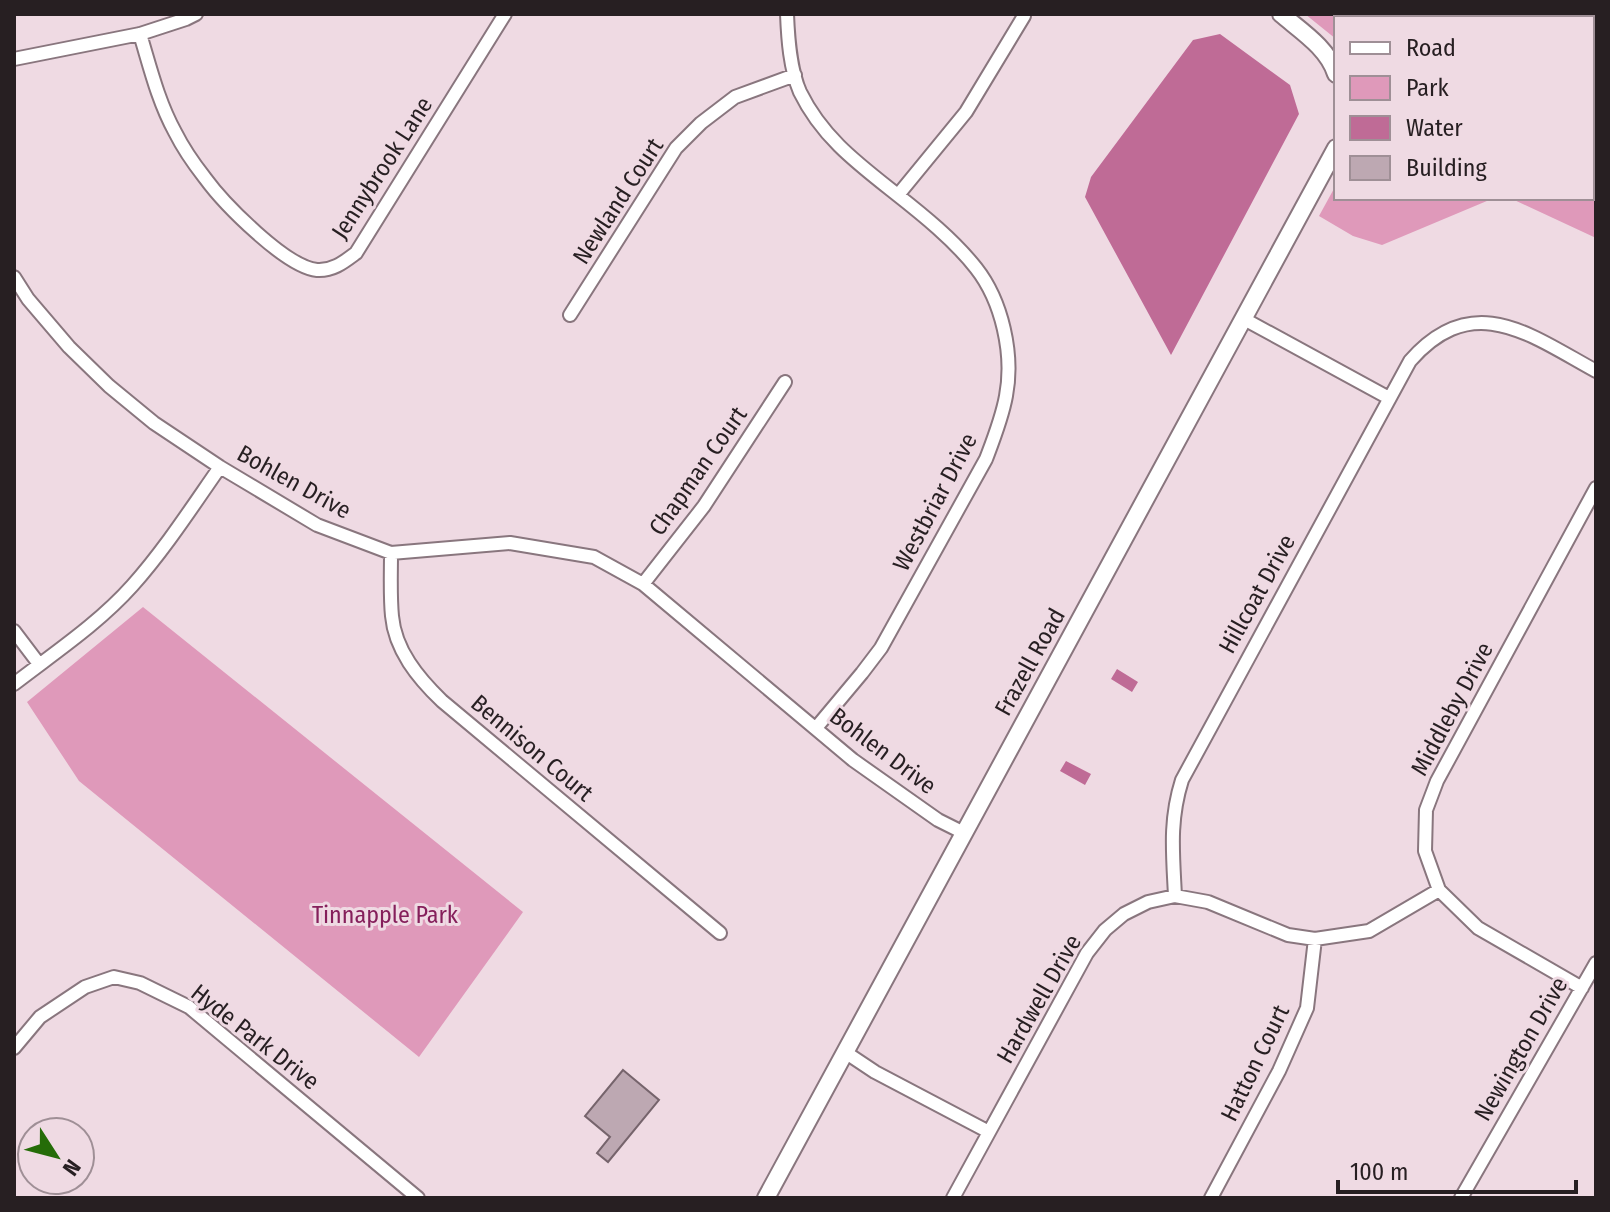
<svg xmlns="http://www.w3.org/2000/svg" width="1610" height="1212" font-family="'Fira Sans Condensed',sans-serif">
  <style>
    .green { fill: #df99ba }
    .water { fill: #bf6b96 }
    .building { fill: #bda8b2; stroke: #76646c; stroke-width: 2 }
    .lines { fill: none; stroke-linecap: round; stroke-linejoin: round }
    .minor-casing { stroke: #89767e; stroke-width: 16 }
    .tertiary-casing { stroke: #89767e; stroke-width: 20 }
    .minor { stroke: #fff; stroke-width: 12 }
    .tertiary { stroke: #fff; stroke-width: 16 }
    .labels { text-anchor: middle; stroke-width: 6; stroke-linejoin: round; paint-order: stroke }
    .street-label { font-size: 24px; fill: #271f22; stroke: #efdae3 }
    .park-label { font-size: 24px; fill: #851f5b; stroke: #efdae3 }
  </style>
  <rect width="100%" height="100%" fill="#efdae3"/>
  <!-- green -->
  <path class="green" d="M1305,14h291v224l-86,-40h82v-180h-256v21z
    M1336,185v13h158l-112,47 -29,-9 -34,-20z
    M143,607l380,305 -104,145 -340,-276 -52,-79z"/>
  <!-- water -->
  <path class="water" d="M1433,14h87l-3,4h-84z
    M1220,34l70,51 9,29 -128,241 -86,-158 6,-20 102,-137z
    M1117,669l21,13 -6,10 -21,-13z
    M1066,761l25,13 -6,11 -25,-14z"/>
  <!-- building -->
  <path class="building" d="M623,1070l36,30 -51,62 -11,-9 13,-16 -25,-21z"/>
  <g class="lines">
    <!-- minor casing -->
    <g class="minor-casing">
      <path id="minor" d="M787,14c1,25 3,55 13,78 22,45 57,71 95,101 28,22 59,47 81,75 26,33 38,86 30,128 -4,22 -12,42 -20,63l-105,189 -19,25 -46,55
        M140,34c10,33 18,67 35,98 8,16 19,32 30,46 19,26 81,89 112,92 16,1 27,-8 39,-17l149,-239
        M14,59l126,-25 46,-15 10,-5
        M898,195l68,-83 58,-96
        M14,277l14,22 41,48 40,39 45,37 66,44 97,58 74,28 119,-10 84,14 49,27 210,176 85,60 26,13
        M570,315l106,-167 25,-25 34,-26 60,-22
        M1244,319l145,79
        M391,553c0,21 -1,43 1,63 3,34 26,62 50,85l278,232
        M643,584l61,-78 81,-124
        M14,631l25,33
        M14,684c40,-31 84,-60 118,-98 33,-37 60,-79 88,-119
        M1175,896c-2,-42 -6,-75 7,-116l228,-419c63,-72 120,-26 186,10
        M1582,988l-104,-60 -39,-38 -14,-39 1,-41 11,-29 159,-293
        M14,1048l26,-31 45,-30 29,-10 26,6 49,24 229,191
        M845,1052l30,20 114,60
        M953,1198l134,-245 18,-23 19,-16 24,-12 27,-6 33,6 80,33 27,4 54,-8 70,-41
        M1211,1198l68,-127 28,-63 8,-69
        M1461,1198l135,-235"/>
    </g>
    <!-- tertiary casing -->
    <g class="tertiary-casing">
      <path id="tertiary" d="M1281,14c20,17 47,34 55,60
        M766,1198l570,-1050"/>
    </g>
    <!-- minor -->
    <use href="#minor" class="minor"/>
    <!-- tertiary -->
    <use href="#tertiary" class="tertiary"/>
  </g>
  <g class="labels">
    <!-- street labels -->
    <g class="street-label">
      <text transform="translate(382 168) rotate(-57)" y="8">Jennybrook Lane</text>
      <text transform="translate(618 201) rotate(-57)" y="8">Newland Court</text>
      <text transform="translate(698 471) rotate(-55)" y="8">Chapman Court</text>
      <text transform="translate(294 482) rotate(29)" y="8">Bohlen Drive</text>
      <text transform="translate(935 502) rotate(-62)" y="8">Westbriar Drive</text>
      <text transform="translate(1257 594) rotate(-61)" y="8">Hillcoat Drive</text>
      <text transform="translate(1030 662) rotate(-61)" y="8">Frazell Road</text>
      <text transform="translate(1452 709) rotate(-62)" y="8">Middleby Drive</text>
      <text transform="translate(532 748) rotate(40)" y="8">Bennison Court</text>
      <text transform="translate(883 751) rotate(37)" y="8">Bohlen Drive</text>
      <text transform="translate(1039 999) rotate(-60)" y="8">Hardwell Drive</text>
      <text transform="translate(255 1037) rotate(38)" y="8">Hyde Park Drive</text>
      <text transform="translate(1521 1049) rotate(-60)" y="8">Newington Drive</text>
      <text transform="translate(1255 1063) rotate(-64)" y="8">Hatton Court</text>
    </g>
    <!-- park labels -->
    <g class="park-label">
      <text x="385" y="923">Tinnapple Park</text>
    </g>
  </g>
  <!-- border -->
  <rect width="1610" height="1212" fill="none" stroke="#271f22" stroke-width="32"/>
  <!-- legend -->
  <rect x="1334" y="16" width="260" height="184" fill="#efdae3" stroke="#9f8f96" stroke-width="2"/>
  <rect x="1350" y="42" width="40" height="12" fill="#ffffff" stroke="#9f8f96" stroke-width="2"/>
  <text x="1406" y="56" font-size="24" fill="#271f22">Road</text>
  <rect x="1350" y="76" width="40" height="24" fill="#df99ba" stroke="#9f8f96" stroke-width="2"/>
  <text x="1406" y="96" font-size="24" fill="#271f22">Park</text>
  <rect x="1350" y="116" width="40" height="24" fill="#bf6b96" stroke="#9f8f96" stroke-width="2"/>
  <text x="1406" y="136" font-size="24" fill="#271f22">Water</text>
  <rect x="1350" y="156" width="40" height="24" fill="#bda8b2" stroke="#9f8f96" stroke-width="2"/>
  <text x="1406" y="176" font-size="24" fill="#271f22">Building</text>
  <!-- north arrow -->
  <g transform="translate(56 1156) rotate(126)"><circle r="38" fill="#efdae3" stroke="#9f8f96" stroke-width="2"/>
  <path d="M0-6L14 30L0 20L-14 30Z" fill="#256c08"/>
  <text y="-12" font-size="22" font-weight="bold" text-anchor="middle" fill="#271f22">N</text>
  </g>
  <!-- scale -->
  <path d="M1338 1180v12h238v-12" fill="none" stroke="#271f22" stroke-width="4"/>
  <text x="1350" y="1180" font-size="24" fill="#271f22" stroke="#efdae3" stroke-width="6" paint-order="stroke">100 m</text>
</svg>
